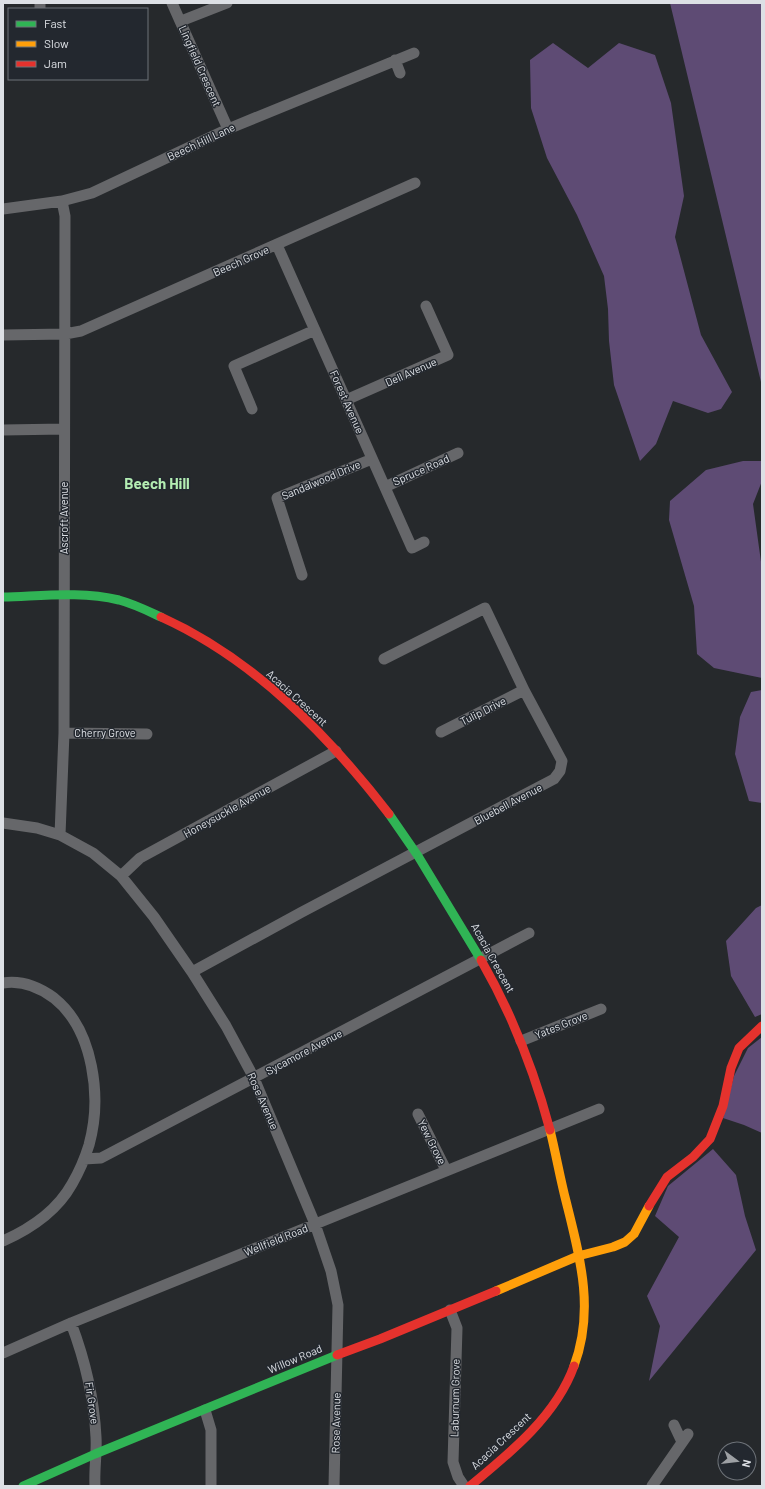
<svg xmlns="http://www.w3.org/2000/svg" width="765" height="1489" font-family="Barlow,sans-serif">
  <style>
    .forest { fill: #5e4b74 }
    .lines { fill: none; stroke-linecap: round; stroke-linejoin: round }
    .street { stroke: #66676a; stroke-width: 11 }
    .fast { stroke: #30b455; stroke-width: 9 }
    .slow { stroke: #ff9f0a; stroke-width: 9 }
    .jam { stroke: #e5322d; stroke-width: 9 }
    .labels { text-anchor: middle; stroke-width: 3; stroke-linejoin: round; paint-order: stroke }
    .street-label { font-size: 11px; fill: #dde0e5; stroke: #23282f }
    .district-label { font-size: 15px; font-weight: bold; fill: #b4eeb3; stroke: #23282f }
  </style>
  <rect width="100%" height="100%" fill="#26292c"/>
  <!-- forest -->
  <path class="forest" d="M670,3h92v377l-1,2z
    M553,43l35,25 31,-25 36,12 16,48 13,93 -9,41 26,98 31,57 -11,17 -13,4 -35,-12 -17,43 -16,17 -26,-76 -5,-44 -1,-32 -4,-33 -27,-61 -30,-57 -16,-50 -1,-48z
    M743,461h19v20l-9,23 9,65v109l-48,-10 -17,-14 -3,-48 -25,-86 1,-19 36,-31z
    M762,690v113l-13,-2 -14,-47 5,-37 11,-25z
    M762,905v109l-7,3 -24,-41 -5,-35 30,-33z
    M762,1037v96l-18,-8 -21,-7 11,-42 14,-28z
    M713,1149l23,26 9,41 11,34 -107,131 11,-55 -13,-30 32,-59 -24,-21 13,-30z"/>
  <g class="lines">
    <!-- street -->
    <path class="street" d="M40,3v6
      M172,3l56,126
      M181,21l46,-18
      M395,60l5,13
      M3,209l59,-8 30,-8 136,-64 186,-76
      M277,245l135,303 12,-6
      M3,335l62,-1 16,-3 334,-148
      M346,400l102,-45 -22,-49
      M252,409l-18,-43 81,-36
      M3,430l61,-1
      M385,487l73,-34
      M302,575l-25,-77 95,-39
      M441,732l83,-42
      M64,733l83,1
      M3,823l34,5 23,7 33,18 28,23 33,41 38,55 34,54 28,52 61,146 16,47 7,34 -4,181
      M60,835l4,-102 1,-517 -3,-15
      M121,876l19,-18 196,-107
      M192,972l110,-60 252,-133 6,-8 2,-10 -38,-71 -39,-82 -101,51
      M3,983c19,-3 36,4 51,15 40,32 48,100 35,147 -4,13 -10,27 -17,39 -15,27 -42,45 -69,57
      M521,1041l80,-32
      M418,1114l28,56
      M84,1159l17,-1 428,-225
      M450,1310l7,18 -4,134 5,15 6,9
      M71,1323c14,37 23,74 25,114 1,16 -2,32 -1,49
      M3,1353l68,-30 528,-214
      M205,1410l6,20v56
      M674,1425l8,17
      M652,1486l36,-52"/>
    <!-- fast -->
    <path class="fast" d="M3,597c39,-1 78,-6 116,3 15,4 29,11 42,17
      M389,814l29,42 63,104
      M23,1486l72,-32 242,-99"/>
    <!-- slow -->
    <path class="slow" d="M550,1130c6,24 10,48 16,71 14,56 29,109 8,165
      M496,1291l82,-35 35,-9 12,-5 9,-8 15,-28"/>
    <!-- jam -->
    <path class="jam" d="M161,617c93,42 167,118 228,197
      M481,960c31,54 53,110 69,170
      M649,1206l18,-29 26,-20 17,-18 13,-33 8,-38 8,-20 23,-22
      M337,1355l43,-16 116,-48
      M470,1486c40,-33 86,-70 104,-120"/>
  </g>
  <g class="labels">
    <!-- street labels -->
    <g class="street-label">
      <text transform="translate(200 66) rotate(66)" y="4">Lingfield Crescent</text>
      <text transform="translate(201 142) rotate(-25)" y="4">Beech Hill Lane</text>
      <text transform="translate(241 261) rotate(-24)" y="4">Beech Grove</text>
      <text transform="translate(411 372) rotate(-24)" y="4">Dell Avenue</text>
      <text transform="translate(347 402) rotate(66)" y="4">Forest Avenue</text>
      <text transform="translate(421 470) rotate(-24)" y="4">Spruce Road</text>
      <text transform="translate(321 480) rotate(-23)" y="4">Sandalwood Drive</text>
      <text transform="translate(64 518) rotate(-90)" y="4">Ascroft Avenue</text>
      <text transform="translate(297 698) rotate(42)" y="4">Acacia Crescent</text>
      <text transform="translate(483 711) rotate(-27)" y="4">Tulip Drive</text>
      <text x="105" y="737">Cherry Grove</text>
      <text transform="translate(508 804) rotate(-28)" y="4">Bluebell Avenue</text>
      <text transform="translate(227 811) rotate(-29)" y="4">Honeysuckle Avenue</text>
      <text transform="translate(493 958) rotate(61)" y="4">Acacia Crescent</text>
      <text transform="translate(561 1025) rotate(-22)" y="4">Yates Grove</text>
      <text transform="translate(304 1052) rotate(-28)" y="4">Sycamore Avenue</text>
      <text transform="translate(263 1101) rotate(66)" y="4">Rose Avenue</text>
      <text transform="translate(432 1142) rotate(63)" y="4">Yew Grove</text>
      <text transform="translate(276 1240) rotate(-22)" y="4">Wellfield Road</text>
      <text transform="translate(295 1359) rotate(-23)" y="4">Willow Road</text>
      <text transform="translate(455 1398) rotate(-89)" y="4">Laburnum Grove</text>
      <text transform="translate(92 1403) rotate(82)" y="4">Fir Grove</text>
      <text transform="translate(336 1423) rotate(-89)" y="4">Rose Avenue</text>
      <text transform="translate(501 1441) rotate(-43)" y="4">Acacia Crescent</text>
    </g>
    <!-- district labels -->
    <g class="district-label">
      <text x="157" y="489">Beech Hill</text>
    </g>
  </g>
  <!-- border -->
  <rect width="765" height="1489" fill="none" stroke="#dde0e5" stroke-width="8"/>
  <!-- legend -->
  <rect x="8" y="8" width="140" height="72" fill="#23282f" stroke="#6d7278"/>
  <rect x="16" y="21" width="20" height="6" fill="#30b455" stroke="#6d7278"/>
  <text x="44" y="28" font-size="12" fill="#dde0e5">Fast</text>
  <rect x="16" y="41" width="20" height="6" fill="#ff9f0a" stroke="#6d7278"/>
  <text x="44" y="48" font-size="12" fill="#dde0e5">Slow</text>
  <rect x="16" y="61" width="20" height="6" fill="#e5322d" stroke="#6d7278"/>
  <text x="44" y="68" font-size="12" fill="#dde0e5">Jam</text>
  <!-- north arrow -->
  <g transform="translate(737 1461) rotate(105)"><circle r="19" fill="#23282f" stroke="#6d7278"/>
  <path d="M0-3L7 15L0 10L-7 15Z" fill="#9da0a4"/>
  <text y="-6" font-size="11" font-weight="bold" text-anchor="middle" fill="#dde0e5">N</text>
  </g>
</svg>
